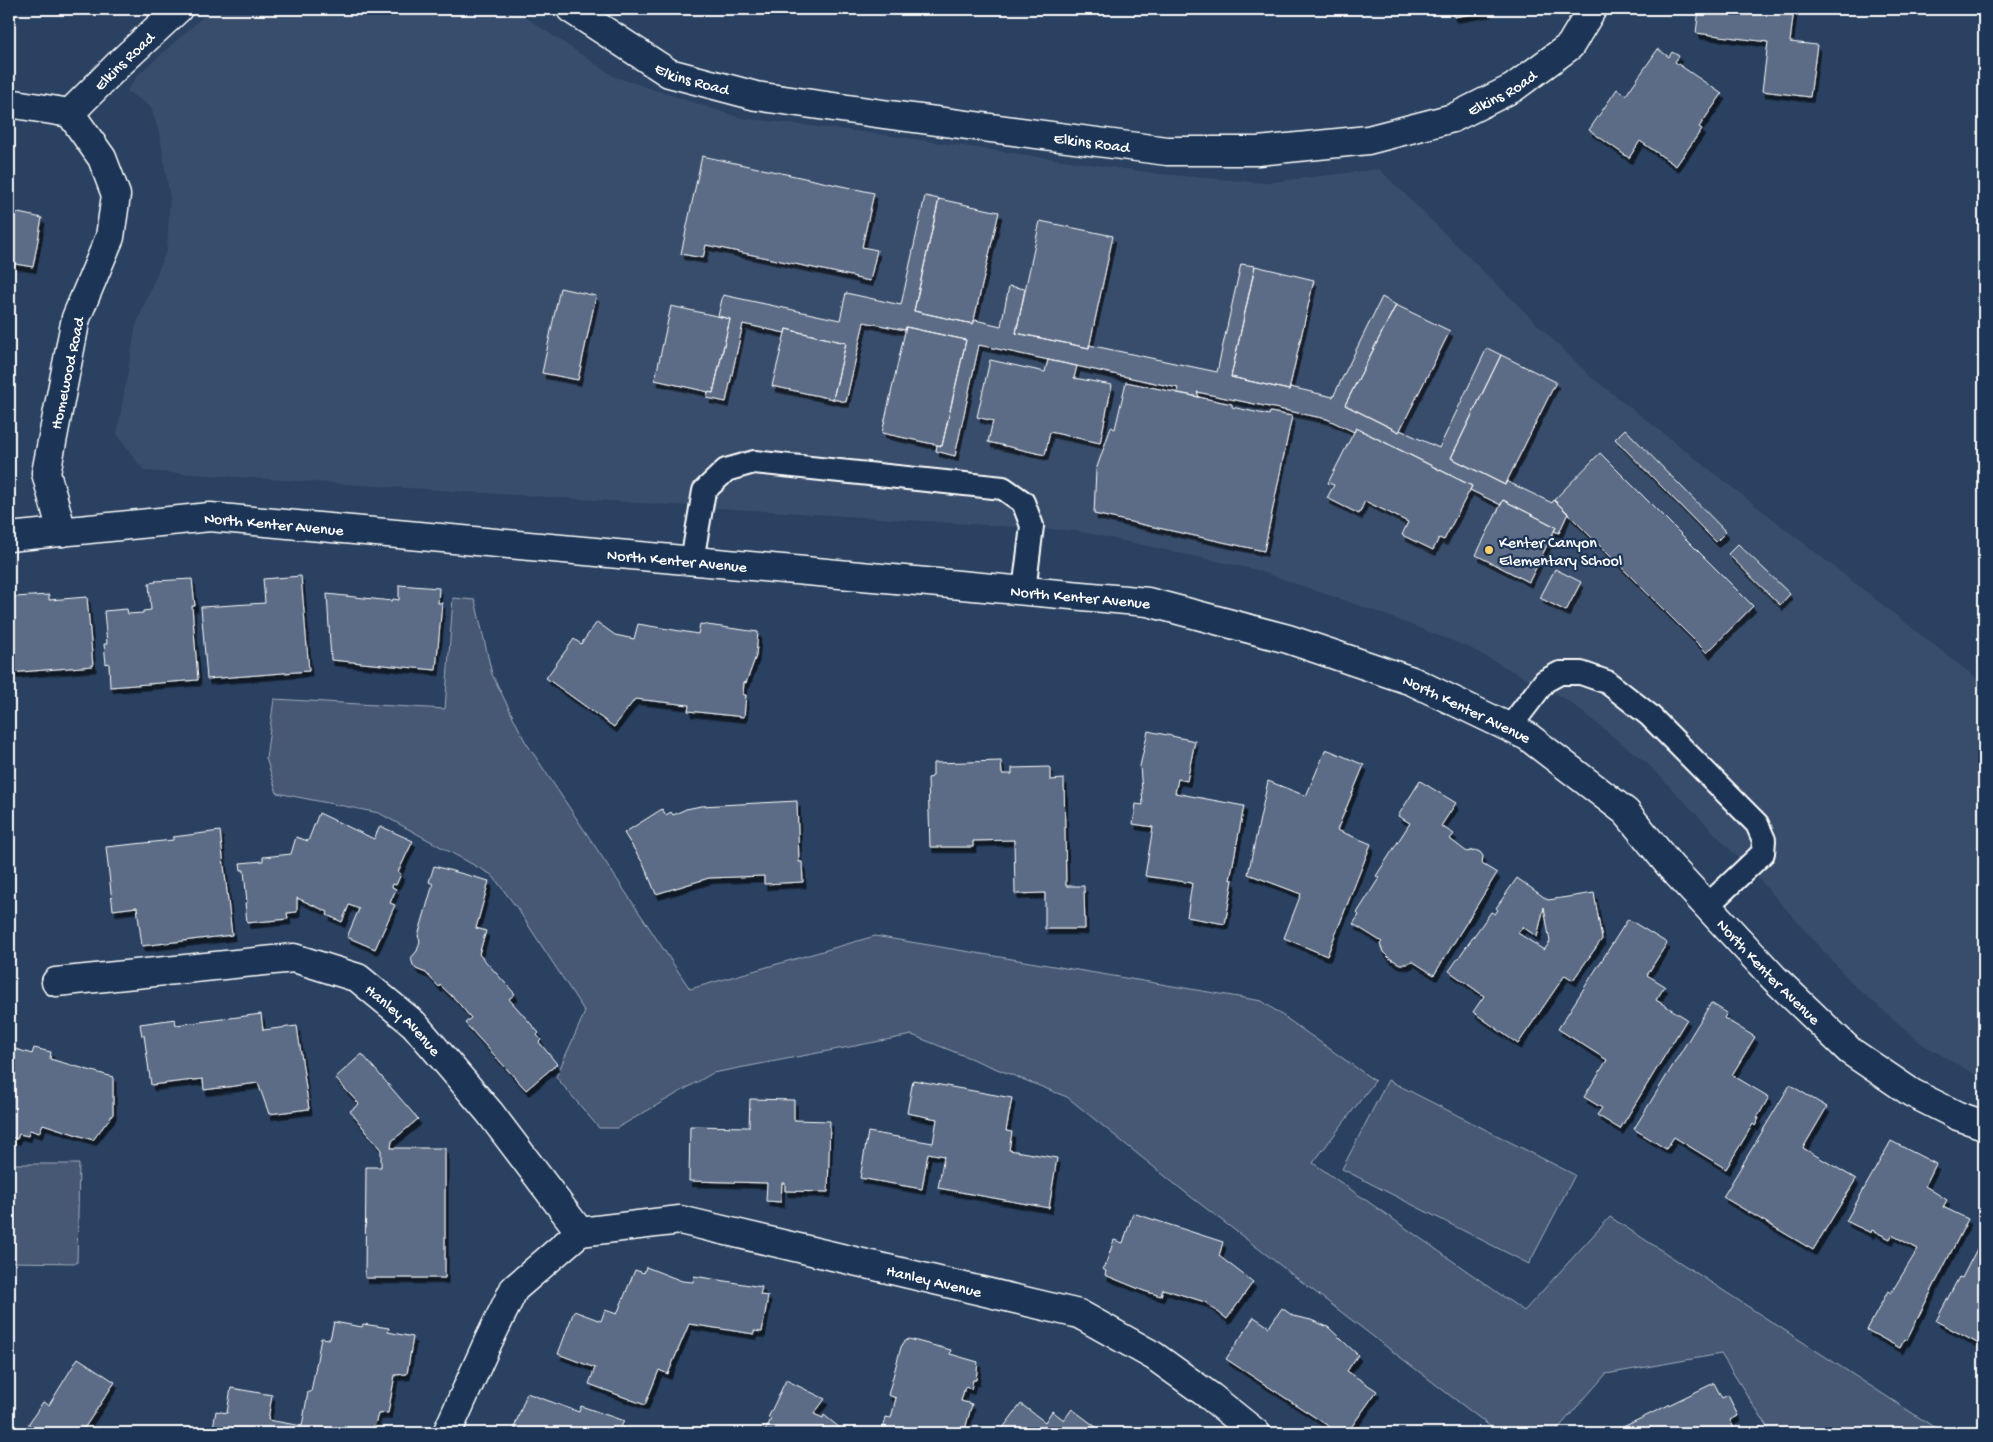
<svg xmlns="http://www.w3.org/2000/svg" width="1993" height="1442" font-family="'Gochi Hand',sans-serif">
  <style>
    .built { fill: #394e6c }
    .green { fill: #465975; stroke: #a2acba }
    .building { fill: #5b6c86; stroke: #fff; fill-rule: evenodd; filter: url(#shadow) }
    .lines { fill: none; stroke-linecap: round; stroke-linejoin: round }
    .service-casing { stroke: #fff; stroke-width: 26 }
    .minor-casing { stroke: #fff; stroke-width: 31 }
    .tertiary-casing { stroke: #fff; stroke-width: 31 }
    .service { stroke: #1d3557; stroke-width: 22 }
    .minor { stroke: #1d3557; stroke-width: 28 }
    .tertiary { stroke: #1d3557; stroke-width: 28 }
    .poi-dot { fill: #ffd166; stroke: #1d3557; stroke-width: 2 }
    .labels { text-anchor: middle; stroke-width: 4.5; stroke-linejoin: round; paint-order: stroke }
    .street-label { font-size: 16px; fill: #fff; stroke: #1d3557 }
    .poi-label { font-size: 16px; fill: #fff; stroke: #1d3557; text-anchor: start }
  </style>
  <defs>
    <filter id="shadow"><feDropShadow dx="3" dy="5.5" stdDeviation="0" flood-color="#0009"/></filter>
  </defs>
  <rect width="100%" height="100%" fill="#2a4161"/>
  <filter id="ink" filterUnits="userSpaceOnUse"><feTurbulence type="fractalNoise" baseFrequency=".02" numOctaves="2"/><feDisplacementMap in="SourceGraphic" scale="10" xChannelSelector="R" yChannelSelector="G"/><feConvolveMatrix kernelMatrix="1 2 1 2 8 2 1 2 1" color-interpolation-filters="sRGB"/></filter>
  <g filter="url(#ink)">
    <!-- built -->
    <path class="built" d="M212,9h301l102,68 126,41 130,15 289,41 104,9 115,-14 212,208 393,307v375l-8,16 -54,-31 -68,-59 -95,-106 -112,-116 -80,-63 -99,-53 -93,-36 -122,-42 -175,-38 -934,-60 -27,-37 19,-109 31,-76 3,-51 -10,-62 -9,-29 -24,-16 12,-17z"/>
    <!-- green -->
    <path class="green" d="M453,598l22,2 17,74 33,67 165,248 185,-53 387,65 113,80 -62,82 211,148 86,-94 333,216h-172l-50,-79 -115,20 -52,59h-55l-313,-240 -119,-96 -155,-62 -199,38 -96,55h-18l-43,-51 29,-65 -68,-104 -25,-33 -113,-62 -102,-20 -11,-35 8,-59 171,10z
      M1388,1080l187,95 -46,89 -187,-95z
      M9,1164h70l-2,99 -68,-1z"/>
    <!-- building -->
    <path class="building" d="M1449,9h39l1,2 -35,6z
      M1699,9h95l-4,33 27,3 -7,52 -48,-6 6,-49 -72,-9z
      M1658,49l11,8 3,-5 7,4 -4,6 47,32 -23,33 3,2 -26,37 -36,-25 -11,17 -40,-28 28,-41 9,6z
      M702,156l172,37 -12,54 15,3 -7,31 -15,-3 1,-1 -150,-32 -3,13 -22,-4z
      M925,196l14,3 -25,112 59,13 2,-4 26,6 8,-40 16,3 -9,44 73,15v-3l128,27 24,-108 14,2 -24,111 58,13 1,-3 43,10 49,-100 14,8 -51,100 54,27 1,-2 39,18 48,-100 14,7 -50,103 54,27 1,-4 46,22 2,-3 14,13 -9,20 -5,-2 2,-4 -53,-27 -2,5 -31,-15 2,-4 -116,-58 -2,4 -27,-13 -130,-27 2,5 -22,-4 1,-5 -199,-43 -24,111 -19,-5 1,-6 5,1 24,-106 -60,-13 -1,3 -41,-8 -18,80 -13,-3 13,-56 -60,-14 -1,4 -42,-9 -17,78 -19,-4 1,-6 5,1 17,-74 -12,-3 5,-21 117,25 6,-27 55,12z
      M939,199l60,13 -26,112 -59,-13z
      M9,211l33,7 -9,49 -24,-4z
      M1040,221l73,15 -24,112 -73,-15z
      M1255,266l59,14 -25,110 -58,-13z
      M560,288l36,8 -18,84 -36,-7z
      M1396,305l54,26 -51,101 -54,-27z
      M671,306l59,13 -17,74 -58,-13z
      M906,327l60,13 -24,106 -60,-13z
      M786,329l60,14 -13,56 -61,-13z
      M1501,355l55,27 -51,103 -54,-27z
      M990,360l55,12 3,-12 29,6 -3,12 38,7 -12,58 -50,-11 -5,23 -57,-13 5,-21 -16,-4z
      M1126,382l106,22v3l37,8 1,-3 22,4 -28,135 -170,-37 2,-44 15,-43 4,2z
      M1356,428l116,58 -28,54 -5,-2 -6,12 -31,-15 6,-13 -43,-21 -6,13 -32,-16 7,-13 -6,-2z
      M1625,429l101,103 -10,10 -101,-103z
      M1600,453l153,153 -46,47 -153,-153z
      M1503,500l53,27 -27,55 -53,-27z
      M1738,544l52,50 -10,11 -52,-51z
      M1555,569l26,13 -15,29 -26,-13z
      M301,576l8,95 -102,8 -6,-72 64,-4 -2,-24z
      M192,579l3,27h-3l6,74 -88,7 -1,-24 -3,1 -2,-20h3l-3,-33 23,-2 1,5 15,-1v-2l8,-1 -2,-27 7,-1 -1,-1z
      M399,585l40,3 -1,15h4l-6,67 -105,-10 -4,-66 65,7 1,-2 6,1z
      M9,592h5v5l35,-2v5l38,-3 6,69 -84,7z
      M597,622l18,13 19,4 4,-15 60,10 2,-10 58,8 -2,24 -10,27 -2,-1 -1,13h3l-2,22 -56,-6 1,-6 -54,-6 -21,28 -68,-49 28,-39 7,5z
      M1148,731l47,10 -8,40 -9,-2 -3,14 69,13 -14,74h3l-8,44 -38,-7 5,-34 -47,-7 8,-49 -20,-3 3,-20 7,1 -3,-39z
      M1326,749l38,16 -27,65 34,14 -44,112 -43,-18 17,-44 -53,-20 20,-93 38,15z
      M1001,761l1,13h10v-6l38,-1v13l14,-1 2,107h18l1,43h-40v-36l-30,1 -1,-54 -41,1v6h-43l-2,-69 4,-1 1,-2v-12z
      M1420,781l36,22 -15,23 13,8 -4,5 17,13 8,-2 5,2 3,4 -1,8 15,9 -63,102 -22,-14 -6,3h-6l-11,-6 -6,-6 -3,-8 2,-2 -29,-18 6,-9 -2,-2 22,-35 -3,-2 34,-53 -12,-7z
      M797,801l2,61h3l1,20 -39,2v-8l-55,2 -53,16 -12,-29 -20,-32 38,-24 4,6 5,-3 2,3 13,-6 15,-3z
      M319,813l55,26 6,-13 33,15 -15,31 3,2 -5,11 -3,-1 -1,3 4,2 -6,14 5,2 -20,44 -28,-12 12,-28 -10,-4 -7,17 -15,-7 1,-3 -31,-14v14l-10,1 1,6 -41,4 -2,-20h2l-3,-33h-3l-1,-7 23,-2v-4l28,-3 5,-17 12,4z
      M220,831l12,104 -90,11 -5,-39 -24,3 -7,-63 67,-7v-3z
      M434,866l55,15 -13,47 10,3 -7,23 36,40 -6,5 30,34 -2,2 4,5 -2,2 18,22 -31,26 -61,-67 6,-5 -15,-18 -16,-15 -1,2 -13,-14 -10,-4 -3,-4 -2,-7 6,-7 3,-10 -2,-5 15,-52 -4,-2z
      M1517,878l31,22 46,-7 8,46 -29,41 -8,-5 -47,69 -45,-32 11,-16 -35,-25 42,-59 4,2 3,-4 -2,-2zM1544,907l6,35 -6,8 -26,-17 5,-6 14,10z
      M1628,919l39,24 -20,32 18,11 -9,14 31,19 -67,110 -23,-14 5,-7 -18,-11 23,-37 -49,-31z
      M1711,1003l16,10 -3,5 31,19 -23,38 37,22 -12,21h2l-4,8 -2,-2 -27,45 -52,-32 -8,12 -32,-20z
      M261,1014l2,16 34,-4 12,83 -40,5 -11,-31 -54,7 -1,-11 -52,6 -7,-50 -2,1 -2,-12 35,-5 1,6z
      M9,1047l23,7 2,-6 17,4 -1,7 63,18v37l-20,26 -50,-16 -4,9 -9,-3 -2,6 -9,-2 -2,5 -8,-2z
      M362,1054l56,65 -26,22 -1,7h54v130h-80l1,-111h15v-17l-31,-39 9,-7 -24,-26z
      M913,1080l99,18 -6,33 6,1 -3,18 48,8 -8,50 -111,-20 6,-32 -16,-3 -6,36 -62,-11 8,-46 65,11 4,-24 -30,-6z
      M1790,1085l37,22 -24,41 53,31 -43,71 -90,-53z
      M750,1099l44,1v20l36,1 -2,71 -43,-1v-8h-3l-1,19 -15,-1 1,-18 -78,-2 1,-55 59,1z
      M1891,1141l45,23 -11,22 22,14 -4,7 25,12 -62,122 -2,-1 -4,8 -33,-18 21,-39 3,2 27,-44 -26,-14 -2,4 -18,-9 -1,3 -25,-12z
      M1133,1213l90,29 -4,14 34,26 -26,37 -22,-17 -42,-13 -2,7 -17,-5 -39,-16 1,-4 -4,-2 4,-6 8,-23 9,3z
      M1984,1221v120l-3,-1 -2,4 -43,-23 23,-44 3,1 21,-41 -6,-3z
      M646,1267l36,14 11,1 1,-6 68,11 -2,8 8,1 -6,36 -8,-1v3l-65,-10 -21,50 -9,-4 -14,35 -56,-21 6,-16 -37,-14 16,-43 27,10 4,-11 12,4 18,-44 9,3z
      M1282,1308l11,8 18,4 17,7 30,28 -11,16 30,20 -30,42h-8l-113,-74 28,-42 15,10z
      M334,1322l28,5 1,-3 26,4 -1,4 25,5 -6,37 -12,1 -7,38 -10,1 -3,10 -7,9h-156l4,-22 11,2 4,-25 41,7 -4,25 34,6 6,-34h3l10,-54 9,1z
      M909,1339l42,11 -1,4 28,8 -2,18h-3l-2,9 -6,-2 -4,14 11,3 -8,29h-82l4,-16 5,1 5,-20 -8,-3 13,-48 3,-5z
      M78,1358l37,24 -34,51h-52v-10l14,-21 6,3z
      M786,1380l39,19 -11,15 9,4 1,-3 22,18h-82l7,-14 -3,-1z
      M1714,1383l8,15 6,-3 10,21 -8,4 6,13h-115l-2,-4z
      M527,1393l52,19 2,-6 43,15 -3,6 16,6h-116l1,-2 -8,-3z
      M1021,1404l24,18 7,-11 12,9 8,-11 32,24h-105z"/>
    <g class="lines">
      <!-- service casing -->
      <g class="service-casing">
        <path id="service" d="M692,561l12,-70 22,-21 28,-8 249,26 20,14 9,24 -8,65
          M1510,727l35,-46 15,-8h21l26,9 42,33 108,109 7,16 -1,13 -55,52"/>
      </g>
      <!-- minor casing -->
      <g class="minor-casing">
        <g id="minor">
          <path id="s1" d="M571,9l98,64 87,23 127,18 284,37h91l110,-11 85,-22 60,-30 57,-42 22,-37"/>
          <path d="M9,103l61,10 32,45 14,37 -6,42 -34,81 -30,155 16,59"/>
          <path id="s2" d="M70,113l49,-49 59,-55"/>
          <path id="s3" d="M56,982l238,-24 64,20 56,46 76,89 90,119 -66,57 -26,53 -41,91"/>
          <path id="s4" d="M580,1232l100,-12 399,94 75,42 57,41 45,36"/>
        </g>
      </g>
      <!-- tertiary casing -->
      <g class="tertiary-casing">
        <g id="tertiary">
          <path id="s5" d="M9,537l201,-20 938,85 140,37 124,42 115,55 99,76 44,54 104,112 76,73 62,42 46,23 26,9"/>
        </g>
      </g>
      <!-- service -->
      <use href="#service" class="service"/>
      <!-- minor -->
      <use href="#minor" class="minor"/>
      <!-- tertiary -->
      <use href="#tertiary" class="tertiary"/>
    </g>
  </g>
  <!-- markers -->
  <circle class="poi-dot" cx="1489" cy="550" r="5"/>
  <g class="labels">
    <!-- street labels -->
    <g class="street-label">
      <text dy="6" stroke="none"><textPath href="#s2" startOffset="75">Elkins Road</textPath></text>
      <text dy="6" stroke="none"><textPath href="#s1" startOffset="141">Elkins Road</textPath></text>
      <text dy="6" stroke="none"><textPath href="#s1" startOffset="966">Elkins Road</textPath></text>
      <text dy="6" stroke="none"><textPath href="#s1" startOffset="546">Elkins Road</textPath></text>
      <text transform="translate(66 373) rotate(-78)" y="6">Homewood Road</text>
      <text dy="6" stroke="none"><textPath href="#s5" startOffset="266">North Kenter Avenue</textPath></text>
      <text dy="6" stroke="none"><textPath href="#s5" startOffset="671">North Kenter Avenue</textPath></text>
      <text dy="6" stroke="none"><textPath href="#s5" startOffset="1076">North Kenter Avenue</textPath></text>
      <text dy="6" stroke="none"><textPath href="#s5" startOffset="1481">North Kenter Avenue</textPath></text>
      <text dy="6" stroke="none"><textPath href="#s5" startOffset="1886">North Kenter Avenue</textPath></text>
      <text dy="6" stroke="none"><textPath href="#s3" startOffset="368">Hanley Avenue</textPath></text>
      <text dy="6" stroke="none"><textPath href="#s4" startOffset="362">Hanley Avenue</textPath></text>
    </g>
    <!-- poi labels -->
    <g class="poi-label">
      <text x="1499" y="547">Kenter Canyon<tspan x="1499" dy="18">Elementary School</tspan></text>
    </g>
  </g>
  <!-- margin -->
  <rect width="1993" height="1442" fill="none" stroke="#1d3557" stroke-width="30"/>
  <rect x="15" y="15" width="1963" height="1412" fill="none" stroke="#fff" stroke-width="2" filter="url(#ink)"/>
</svg>
